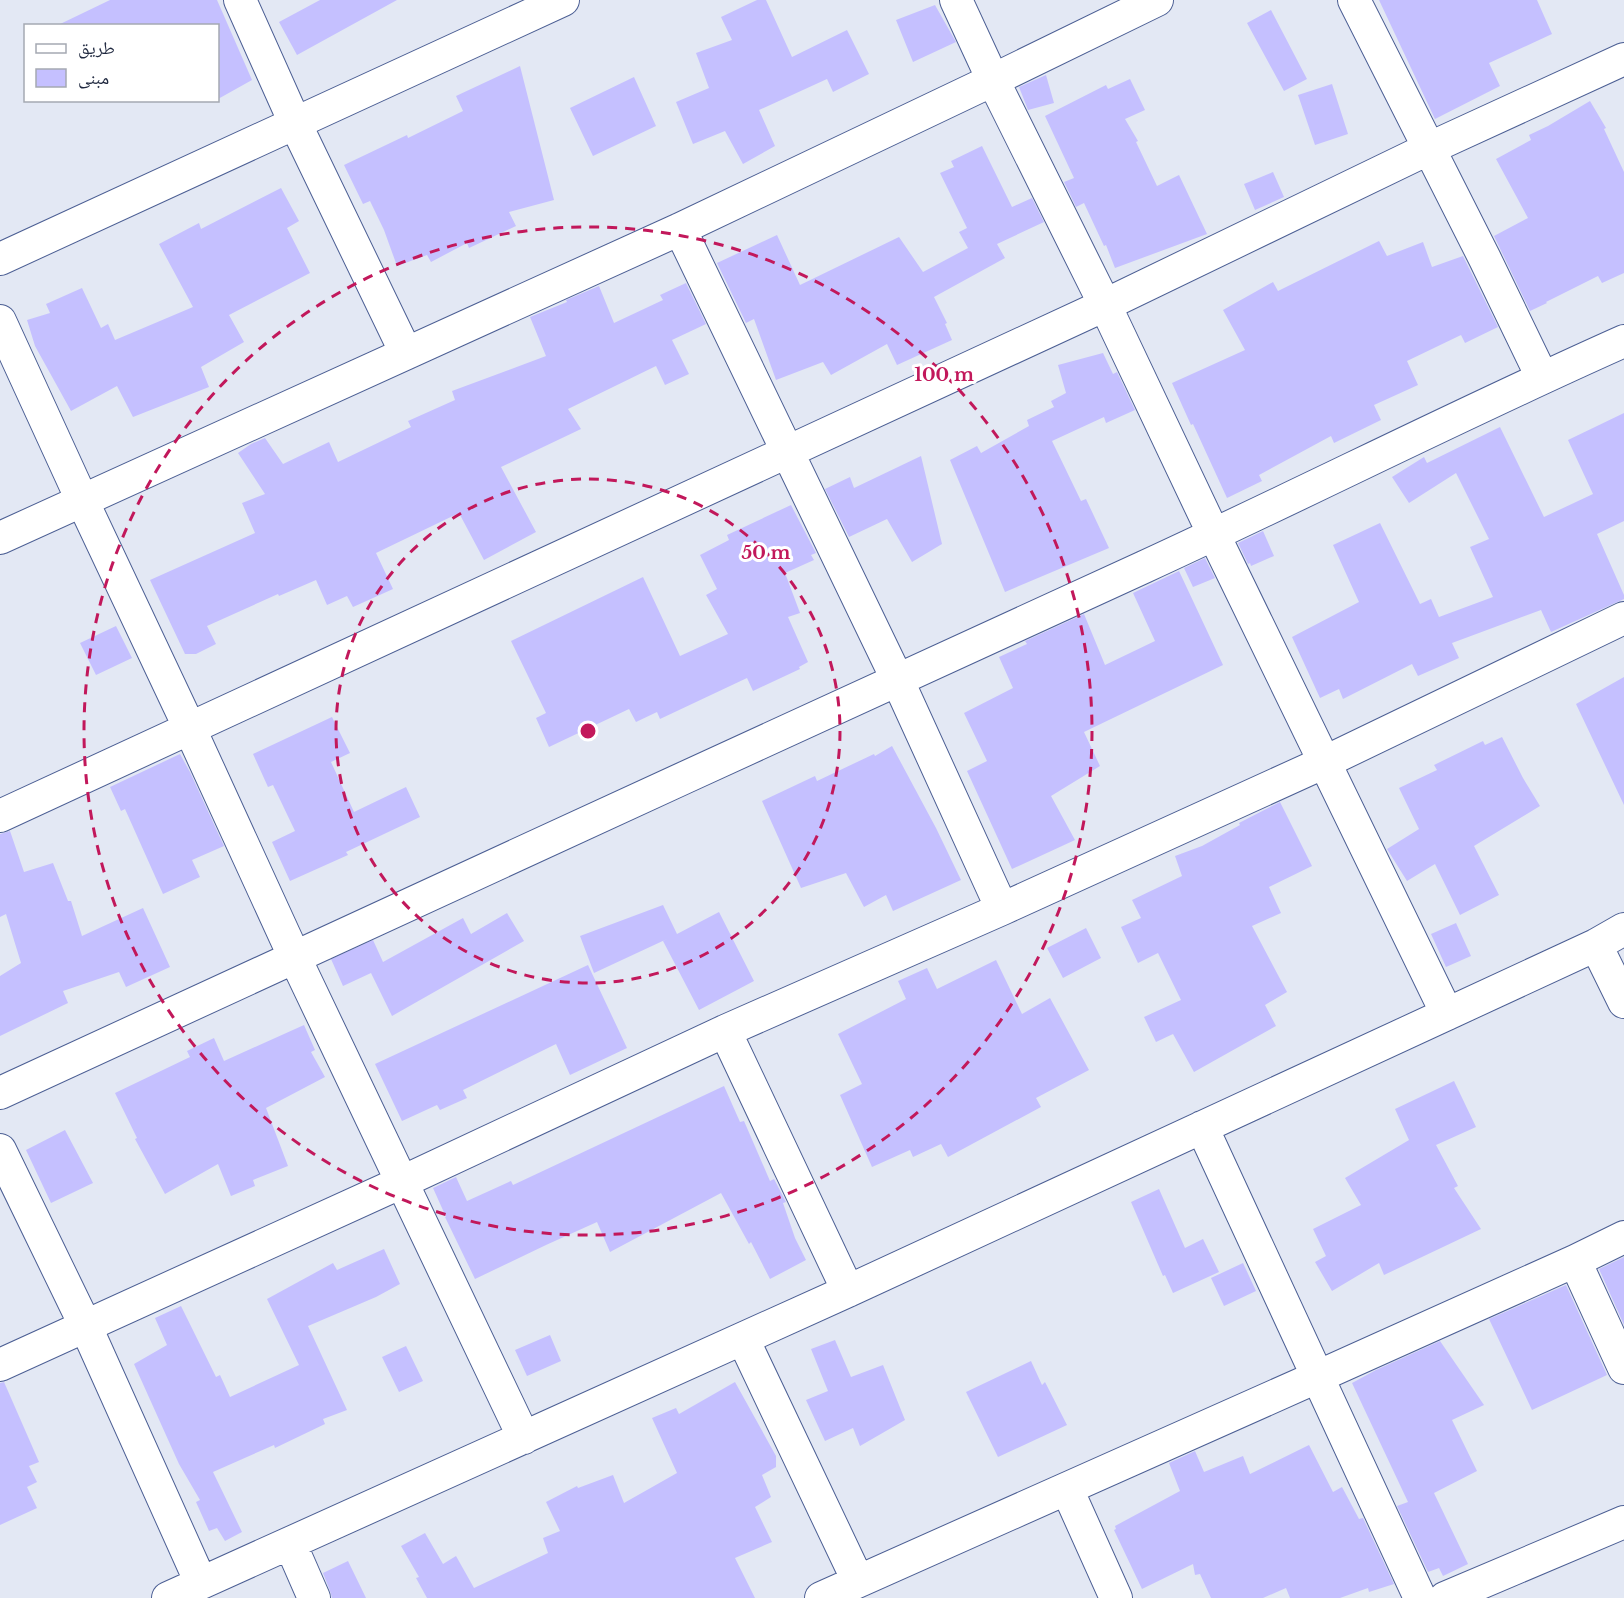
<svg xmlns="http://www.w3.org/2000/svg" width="1624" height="1598" font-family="'Libre Baskerville','Noto Naskh Arabic',serif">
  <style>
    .building { fill: #c5c0ff }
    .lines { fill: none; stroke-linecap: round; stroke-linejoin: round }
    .minor-casing { stroke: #4c5f94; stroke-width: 34 }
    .minor { stroke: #fff; stroke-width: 32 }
    .ring { fill: none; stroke: #c2185b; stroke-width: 3; stroke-dasharray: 10 8 }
    .centre { fill: #c2185b; stroke: #fff; stroke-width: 3 }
    .ring-label { font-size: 18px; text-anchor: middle; font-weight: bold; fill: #c2185b; stroke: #fff; stroke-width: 6; stroke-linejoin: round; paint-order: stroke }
  </style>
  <rect width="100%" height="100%" fill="#e3e8f4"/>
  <!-- building -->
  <path class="building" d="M110,0h107l35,80 -34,19v-73h-162z
    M320,0h77l-100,55 -18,-33z
    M757,0h9l26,57 55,-27 22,44 -36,18 -6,-13 -68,31 16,36 -32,18 -18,-33 -32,13 -17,-42 33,-14 -13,-35 36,-13 -11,-23z
    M1379,0h158l15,34 -63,29 11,23 -65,33z
    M935,5l21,37 -43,20 -17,-42z
    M1271,10l36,69 -23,12 -37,-68z
    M520,66l34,134 -45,12 7,14 -47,22 -2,-5 -36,19 -4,-7 -30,11 -13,-36 -14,-29 -7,3 -19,-39 63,-30 1,3 55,-27 -7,-15z
    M1046,75l8,28 -26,7 -9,-23z
    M634,77l22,49 -63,30 -23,-48z
    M1130,79l15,31 -20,9 13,22 -2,1 21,44 22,-11 28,59 -92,34 -9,-23 -2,1 -20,-43 -8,4 -12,-25 10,-4 -29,-62 61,-31 2,4z
    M1332,84l16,50 -33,11 -17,-50z
    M1590,101l16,27 -2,1 20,43v101l-22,10 -4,-7 -52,26 1,1 -17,8 -36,-75 34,-18 -32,-59 35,-19 -2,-5 19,-9z
    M982,146l30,61 20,-9 12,24 -47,22 8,14 -71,39 13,26 -2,1 7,16 -55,25 -10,-21 -56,31 -8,-13 -47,18 -22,-61 -8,4 -29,-60 60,-28 23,50 99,-48 24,35 45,-24 -9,-16 8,-4 -27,-55 14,-6 -3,-6z
    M1273,172l11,25 -29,13 -11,-26z
    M281,188l18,33 -12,7 23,45 -81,42 15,27 -43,25 8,20 -76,30 -16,-31 -46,25 -36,-65 -8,-26 23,-7 -4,-9 36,-16 19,40 7,-4 7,16 78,-33 -34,-63 40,-21 2,6z
    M1379,241l8,15 36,-14 9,25 31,-11 35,71 -33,16 -4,-8 -54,26 11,24 -44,20 7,15 -47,23 -3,-7 -72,39 3,6 -35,17 -34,-74 -2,1 -19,-42 73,-33 -22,-40 50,-28 5,9z
    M686,283l20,41 -34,16 17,34 -24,11 -9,-19 -88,43 13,20 -80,38 35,65 -52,28 -25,-47 -83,40 17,36 -40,18 -6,-11 -20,9 -11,-25 -37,16 -1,-2 -71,32 9,18 -20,10h-11l-35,-74 105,-47 -13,-30 23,-9 -27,-41 13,-9 14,-6 18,26 46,-22 9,20 73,-35 -3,-6 47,-21 -3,-9 94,-35 -16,-39 37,-15 -1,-2 33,-14 15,37 49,-23 -3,-5z
    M1103,353l10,21 4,-2 18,38 -29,13 -2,-6 -52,24 29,60 5,-2 23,49 -104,44 -55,-132 27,-14 4,7 48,-27 -2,-6 27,-13 -3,-6 15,-8 -8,-28z
    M1624,413v108l-27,13 27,61v4l-73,33 -10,-22 -89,33 7,15 -41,18 -6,-12 -69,35 -4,-10 -19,9 -28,-61 67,-35 -26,-57 47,-22 40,81 11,-5 8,18 54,-20 -23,-50 19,-8 -33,-66 -47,30 -17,-26 32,-20 3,6 73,-36 44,90 49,-23 -25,-54z
    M921,456l21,88 -30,18 -25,-43 -38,18 -24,-48 25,-12 4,11z
    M791,505l25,48 -5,2 3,5 -29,13 15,40 -12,4 20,45 -9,5 1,2 -47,22 -6,-13 -87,41 -3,-7 -21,10 -7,-13 -80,38 -13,-29 10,-5 -35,-72 132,-64 37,79 48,-22 -22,-39 11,-6 -17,-34 29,-15 -2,-5z
    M1263,531l11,25 -23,10 -1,-3 -2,1 -10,-21z
    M1205,558l10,20 -22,9 -9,-19z
    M1179,571l44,94 -139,67 16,34 -49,30 24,44 -63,29 -45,-98 20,-10 -23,-48 49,-25 -14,-31 28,-13 -2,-3 59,-27 21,51 50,-24 -22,-48z
    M116,626l16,32 -36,17 -16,-32z
    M1624,677v128l-48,-101z
    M332,717l18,36 -19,9 23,50 52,-25 14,30 -74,35 2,3 -58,26 -18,-39 23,-11 -22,-46 -5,2 -15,-33z
    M1502,737l21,41 17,28 -66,40 25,49 -39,20 -25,-51 -28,17 -20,-32 32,-20 -20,-41 38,-18 -3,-5 49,-24 2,4z
    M892,746l44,82 25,52 -68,31 -7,-16 -22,12 -18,-34 -45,15 -39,-87 53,-25 2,5 57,-27 1,2z
    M180,754l10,18 34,74 -32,14 8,17 -37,17 -38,-85 -4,2 -11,-24z
    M1280,802l32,64 -43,21 12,26 -29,13 35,66 -22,13 11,21 -82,46 -21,-38 -17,8 -12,-25 37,-17 -23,-47 -20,10 -17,-36 20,-9 -9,-18 50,-24 -7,-20 27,-10 38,-21 -1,-2z
    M10,831l14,41 29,-9 15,38h3l11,35 61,-28 27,59 -44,20 -7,-15 -56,19 5,12 -68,33v-60l21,-13 -15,-49 -6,3v-83z
    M663,905l14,29 42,-22 35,69 -55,29 -36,-69 4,-2 -73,34 -14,-37z
    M507,913l17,28 -132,75 -21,-43 -28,13 -12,-27 42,-19 10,22 80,-44 8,16z
    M1456,923l15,33 -25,11 -15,-33z
    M1086,928l15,30 -38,20 -16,-30z
    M996,960l26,54 28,-16 39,72 -53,28 5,9 -93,50 -7,-13 -28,13 -3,-7 -38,17 -32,-72 22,-11 -24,-50 68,-35 -8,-18 29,-13 10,21z
    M588,965l39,83 -57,27 -14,-31 -93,46 4,8 -27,12 -3,-5 -35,16 -27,-57z
    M304,1025l11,25 -4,2 14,25 -59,31 22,58 -35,14 2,6 -24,10 -13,-32 -53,30 -30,-55 2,-1 -22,-45 75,-36 -3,-6 27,-13 10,23z
    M1454,1081l22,46 -40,18 22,41 -4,2 27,41 -97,46 -5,-12 -47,28 -17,-29 11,-6 -13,-27 48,-24 -16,-27 64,-38 -14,-31z
    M724,1086l16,36 4,-1 26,60 4,-2 12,23 -3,1 12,35 11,22 -36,19 -19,-37 -2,2 -28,-51 -111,59 -13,-30 -51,23 -71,34 -30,-62h1l-13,-29 23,-11 11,24 44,-20 2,4z
    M65,1130l28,53 -42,20 -25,-53z
    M1159,1189l26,59 18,-9 16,33 -46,21 -8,-18 -2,1 -32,-74z
    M384,1249l16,35 -24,13 -68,29 39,84 -24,9 2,5 -50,24 -1,-3 -61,27 29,60 -17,9 -8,-13 -8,3 -13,-29 4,-2 -21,-36 -45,-100 33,-19 -12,-27 26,-12 35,71 4,-2 10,22 69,-32 -32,-66 66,-36 4,7z
    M1624,1257v68l-25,-56z
    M1243,1263l13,28 -32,15 -13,-28z
    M1566,1285l41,90 -75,35 -43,-91z
    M550,1335l11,26 -34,15 -12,-26z
    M835,1340l16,37 32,-12 22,55 -45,26 -7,-18 -28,13 -19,-41 22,-9 -17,-42z
    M1440,1341l44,64 -32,15 25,51 -43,22 34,71 -25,12 -4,-8 -11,4 -31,-66 11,-4 -56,-119 24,-13z
    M406,1346l17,35 -24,11 -17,-35z
    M1031,1361l11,24 3,-3 22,43 -69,32 -32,-65z
    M4,1382l35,80 -10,4 8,16 -10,5 10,21 -37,17v-142z
    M735,1382l41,74v11l-14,8 9,22 -16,10 17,35 -37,16 20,40h-328l-11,-20 3,-1 -18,-31 24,-13 18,31 13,-8 18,32 74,-35 -5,-15 17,-7 -14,-29 31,-16 1,2 35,-13 11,28 53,-30 -25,-55 24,-10 3,6z
    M1309,1445l24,47 9,-5 17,32 4,-1 31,66 -25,8 -1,-4 -28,10h-50l-4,-10 -23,10h-52l-11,-24 -5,1 -2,-11 -51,25 -28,-59 2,-1 -1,-3 65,-35 -11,-28 26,-12 9,21 39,-16 7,18z
    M348,1561l18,37h-34l-2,-7 -7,-18z"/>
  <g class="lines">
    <!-- minor casing -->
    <g class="minor-casing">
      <path id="minor" d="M240,0l55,123 111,230
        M956,0l37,80 112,225 109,230 233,479
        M1354,0l131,259 57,118
        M680,229l218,452 104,228
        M0,259l563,-259
        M0,321l82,179 108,229 104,227 230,482
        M0,538l680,-309 313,-149 164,-80
        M0,816l1105,-511 325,-157 194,-89
        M1596,945l28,57
        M725,1031l123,260
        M0,1093c380,-178 763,-350 1144,-526 161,-74 318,-154 480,-226
        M1202,1127l218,471
        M0,1150l86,177 115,256
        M1575,1261l49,107
        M743,1339l115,242
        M0,1365l402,-183 323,-151 277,-122 323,-147 299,-144
        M1067,1489l49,109
        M290,1543l24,55
        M168,1598l680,-307 599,-277 149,-69 28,-16
        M821,1598l496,-221 258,-116 49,-24
        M1445,1598l179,-76"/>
    </g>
    <!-- minor -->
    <use href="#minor" class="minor"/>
  </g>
  <!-- distance rings -->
  <g class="ring">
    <circle cx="588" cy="731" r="252"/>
    <circle cx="588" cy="731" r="504"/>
  </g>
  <circle cx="588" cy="731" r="9" class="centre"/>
  <g class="ring-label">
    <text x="944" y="381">100 m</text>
    <text x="766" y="559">50 m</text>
  </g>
  <!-- legend -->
  <rect x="24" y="24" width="195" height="78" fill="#ffffff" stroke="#a5a9b2" stroke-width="1.5"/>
  <rect x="36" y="44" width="30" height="9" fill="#ffffff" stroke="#a5a9b2" stroke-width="1.5"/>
  <text x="78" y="54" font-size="18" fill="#1f283f">طريق</text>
  <rect x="36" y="69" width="30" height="18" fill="#c5c0ff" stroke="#a5a9b2" stroke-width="1.5"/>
  <text x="78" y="84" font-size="18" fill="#1f283f">مبنى</text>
</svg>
